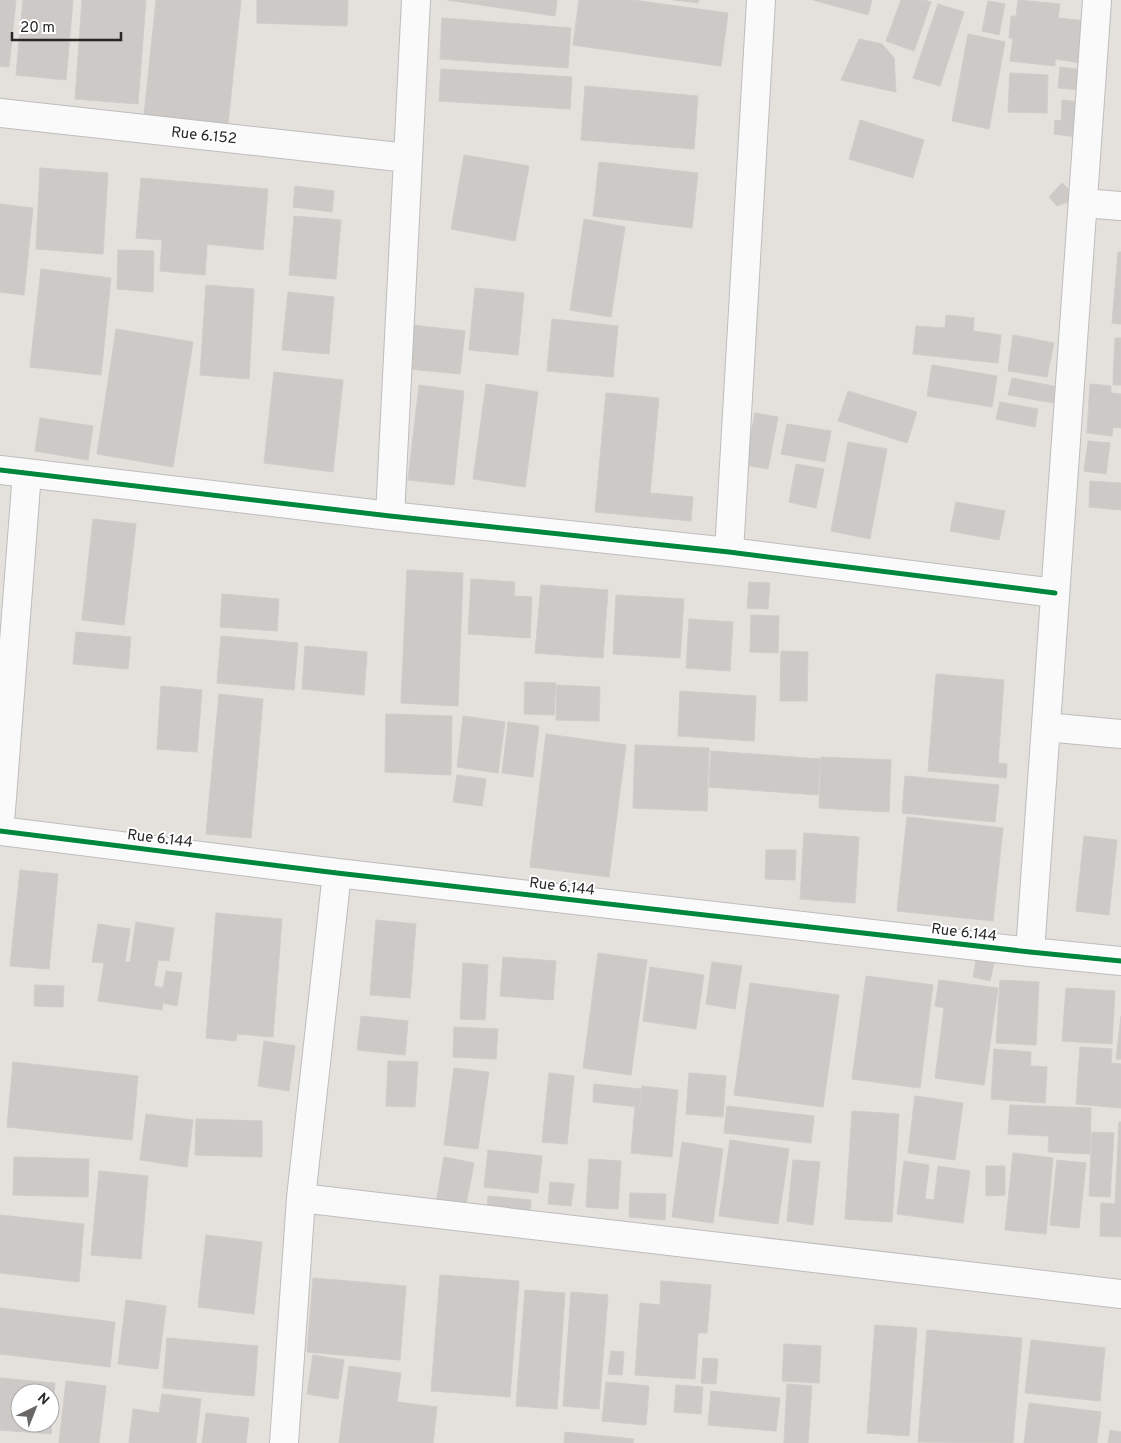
<svg xmlns="http://www.w3.org/2000/svg" width="1121" height="1443" font-family="Overpass,sans-serif">
  <style>
    .building { fill: #ccc9c6; stroke: #cfccc9; fill-rule: evenodd }
    .lines { fill: none; stroke-linecap: round; stroke-linejoin: round }
    .minor-casing { stroke: #bebdbd; stroke-width: 30 }
    .minor { stroke: #fbfafa; stroke-width: 28 }
    .cycleway-casing { stroke: #fff; stroke-width: 8 }
    .cycleway { stroke: #00873e; stroke-width: 5 }
    .labels { text-anchor: middle; stroke-width: 4; stroke-linejoin: round; paint-order: stroke }
    .street-label { font-size: 15px; fill: #272727; stroke: #fff }
  </style>
  <rect width="100%" height="100%" fill="#e4e0dc"/>
  <!-- building -->
  <path class="building" d="M0,0h16l-7,67 -9,-1z
    M23,0h50l-7,80 -50,-5z
    M82,0h64l-8,104 -63,-5z
    M156,0h85l-13,124 -84,-9z
    M257,0h91l-1,26 -90,-3z
    M447,0h110l-2,16z
    M579,0h54l95,13 -7,53 -148,-21z
    M673,0h26l-1,3z
    M813,0h59l-4,15z
    M901,0h23l7,2 -17,49 -28,-10z
    M1018,0l42,4 -2,14 29,3 -6,42 -26,-4v7l-45,-5 3,-23h-4l2,-22h5z
    M988,1l17,3 -6,31 -17,-4z
    M938,4l26,8 -24,74 -27,-8z
    M442,18l129,10 -3,40 -128,-9z
    M968,34l37,8 -16,87 -37,-8z
    M859,39l23,5 12,14 2,34 -55,-12z
    M1060,67l24,3 -1,20 -25,-2z
    M441,69l131,8 -2,32 -131,-8z
    M1010,73l38,2 -1,38 -39,-1z
    M585,86l113,10 -4,53 -113,-9z
    M1062,100l18,2 -2,35 -24,-3 1,-14 6,1z
    M860,120l64,20 -11,38 -64,-19z
    M464,155l65,11 -14,75 -64,-12z
    M599,162l99,11 -6,55 -99,-12z
    M40,168l68,5 -5,81 -67,-5z
    M141,178l127,11 -5,61 -56,-6 -2,31 -45,-4 2,-31 -26,-2z
    M1062,183l16,15 -21,8 -8,-9z
    M295,186l39,5 -2,21 -39,-5z
    M0,204l33,4 -9,87 -24,-3z
    M294,216l47,4 -5,59 -47,-4z
    M584,219l41,8 -14,90 -41,-7z
    M118,250l36,1 -1,41 -36,-3z
    M1118,252h3v72l-9,-1z
    M41,269l70,9 -10,97 -71,-8z
    M206,285l48,4 -5,90 -49,-4z
    M475,288l49,5 -6,62 -49,-5z
    M288,292l46,5 -5,57 -47,-4z
    M946,315l28,3 -1,13 28,4 -3,28 -85,-9 3,-28 29,2z
    M552,319l66,7 -5,51 -66,-6z
    M403,324l62,7 -5,43 -61,-6z
    M116,329l77,13 -20,125 -76,-13z
    M1013,335l41,8 -7,34 -39,-6z
    M1115,338h6v47h-8z
    M932,365l65,11 -5,31 -65,-11z
    M274,372l69,8 -10,92 -69,-9z
    M1012,378l46,9 -4,16 -46,-8z
    M486,384l52,8 -13,95 -52,-8z
    M1090,384l21,2v7l10,1v34l-8,-1 -1,9 -25,-3z
    M419,385l45,6 -10,94 -46,-5z
    M848,391l69,21 -10,31 -69,-22z
    M606,393l53,5 -9,95 43,4 -2,24 -96,-9z
    M1000,402l38,7 -3,18 -39,-8z
    M755,413l23,4 -10,52 -23,-4z
    M40,418l53,8 -5,34 -53,-9z
    M787,424l44,7 -6,31 -44,-8z
    M1088,441l22,2 -4,31 -22,-3z
    M848,442l39,7 -17,90 -39,-8z
    M796,464l28,5 -8,39 -27,-6z
    M1090,481l31,2v27l-32,-3z
    M956,502l49,9 -6,29 -49,-9z
    M93,519l43,5 -12,101 -42,-5z
    M407,570l56,3 -5,133 -57,-3z
    M471,579l44,3 -1,14 18,1 -2,41 -62,-4z
    M749,582l21,1 -2,26 -21,-1z
    M541,585l67,5 -5,68 -68,-5z
    M222,594l57,5 -2,32 -57,-4z
    M616,595l68,4 -4,59 -67,-4z
    M751,615l28,1 -1,37 -28,-1z
    M689,619l44,3 -3,49 -44,-3z
    M76,632l55,5 -3,32 -55,-5z
    M221,636l77,7 -4,47 -77,-7z
    M305,646l62,6 -3,43 -62,-6z
    M781,651l27,1 -1,49h-27z
    M936,674l68,6 -6,83 9,1 -1,14 -78,-7z
    M525,682l31,1 -2,32 -30,-1z
    M557,685l43,2 -1,34 -43,-1z
    M161,686l41,4 -5,62 -40,-3z
    M680,691l76,5 -2,45 -76,-5z
    M219,694l44,5 -12,139 -45,-4z
    M386,714l66,2 -1,59 -66,-3z
    M463,716l42,6 -7,51 -41,-6z
    M508,722l31,4 -6,51 -31,-4z
    M546,734l80,11 -17,132 -79,-10z
    M635,745l74,3 -2,63 -74,-3z
    M711,751l109,8 -2,36 -109,-8z
    M821,757l70,3 -2,52 -70,-4z
    M457,775l29,4 -4,27 -29,-4z
    M905,776l94,9 -4,37 -93,-9z
    M907,817l96,11 -10,93 -96,-10z
    M804,833l55,4 -4,66 -55,-4z
    M1084,836l33,4 -8,75 -33,-4z
    M766,850h30l-1,30 -30,-1z
    M20,870l38,4 -9,95 -39,-3z
    M216,913l66,6 -9,118 -36,-3 -1,7 -30,-3z
    M376,920l40,4 -6,74 -40,-3z
    M136,922l38,6 -5,33 -11,-1 -4,26 9,2 3,-17 16,2 -5,33 -14,-3 -1,7 -64,-9 6,-38 -12,-1 6,-38 32,5 -5,33h5z
    M598,953l49,7 -16,115 -48,-7z
    M503,957l53,4 -3,39 -53,-4z
    M976,960l18,3 -4,18 -17,-4z
    M712,962l30,4 -7,43 -29,-5z
    M463,963l25,2 -3,55 -25,-1z
    M650,967l54,8 -8,54 -53,-8z
    M866,976l67,9 -13,103 -68,-9z
    M939,980l59,8 -14,97 -49,-7 9,-70 -9,-2z
    M1000,980l39,2 -3,63 -40,-2z
    M750,983l89,12 -16,112 -89,-12z
    M35,985l29,1 -1,21 -29,-1z
    M1066,988l49,3 -3,53 -50,-3z
    M361,1016l47,5 -3,34 -48,-5z
    M1121,1016v43h-5z
    M454,1027l44,2 -2,30 -43,-2z
    M264,1041l31,5 -6,45 -31,-5z
    M1080,1047l32,2 -1,14 10,1v44l-45,-4z
    M994,1049l37,3 -1,14 17,1 -2,36 -54,-4z
    M388,1061l30,1 -3,45 -29,-1z
    M13,1062l125,14 -6,64 -125,-13z
    M454,1068l35,4 -11,77 -34,-4z
    M549,1073l25,3 -7,68 -25,-2z
    M689,1073l37,3 -3,41 -37,-3z
    M594,1084l47,5 -2,18 -46,-5z
    M642,1086l36,4 -6,67 -41,-4 4,-46 5,1z
    M915,1096l48,7 -8,57 -47,-7z
    M1010,1105l81,3 -1,46 -42,-2 1,-16 -41,-2z
    M727,1106l87,10 -3,27 -87,-10z
    M852,1111l47,3 -7,108 -47,-3z
    M146,1114l47,6 -6,47 -47,-7z
    M196,1119l66,2v36l-67,-2z
    M1119,1122h2v115l-21,-1 1,-33 14,1z
    M1092,1132l22,1 -4,64 -21,-1z
    M730,1140l59,9 -11,75 -59,-8z
    M682,1142l41,7 -10,74 -41,-6z
    M488,1150l54,6 -4,37 -54,-6z
    M1013,1153l40,5 -7,76 -41,-4z
    M14,1157l75,2 -1,38 -75,-2z
    M444,1157l30,6 -10,52 -29,-6z
    M589,1159l32,2 -3,48 -32,-2z
    M793,1160l27,2 -7,63 -26,-4z
    M1057,1160l29,3 -7,65 -29,-3z
    M904,1161l25,4 -4,34 9,1 4,-34 32,5 -7,52 -66,-9z
    M986,1166h19v29l-19,1z
    M99,1171l49,5 -7,83 -50,-4z
    M550,1182l24,2 -3,22 -23,-2z
    M630,1193l36,1 -1,26 -36,-3z
    M488,1196l43,4 -1,20 -43,-4z
    M0,1215l84,9 -5,58 -79,-9z
    M206,1235l56,7 -8,72 -56,-7z
    M440,1275l79,6 -9,116 -79,-6z
    M313,1278l93,8 -6,74 -93,-8z
    M661,1281l50,4 -4,48h-9l-3,46 -60,-4 5,-72 20,2z
    M525,1290l40,3 -8,116 -41,-3z
    M571,1292l37,3 -9,114 -36,-3z
    M126,1300l40,6 -8,63 -40,-5z
    M0,1308l115,14 -5,45 -110,-13z
    M875,1325l42,3 -8,108 -42,-3z
    M927,1330l95,8 -9,105 -95,-1z
    M167,1338l91,8 -4,50 -91,-8z
    M1031,1340l74,8 -5,53 -75,-8z
    M784,1344l37,2 -2,37 -37,-2z
    M611,1351l13,1 -2,23 -14,-1z
    M313,1355l31,5 -6,39 -31,-5z
    M703,1358l15,1 -2,25 -15,-1z
    M349,1366l52,7 -4,29 40,5 -4,36h-94z
    M0,1378l55,5 -4,51 -51,-4zM20,1393h30v30h-30z
    M66,1381l40,5 -7,57h-40z
    M606,1382l43,4 -3,39 -44,-4z
    M787,1384l25,2 -4,57h-24z
    M676,1385l27,2 -2,27 -27,-2z
    M711,1391l69,7 -4,33 -68,-6z
    M162,1394l39,5 -5,44h-67l4,-34 26,4z
    M1029,1403l72,9 -4,31h-73z
    M206,1413l43,5 -3,25h-44z
    M1110,1430l11,2v11h-13z
    M565,1432l69,7 -1,4h-69z"/>
  <g class="lines">
    <!-- minor casing -->
    <g class="minor-casing">
      <path id="minor" d="M0,113l408,45
        M1083,203l38,3
        M0,470l390,46 339,36 326,41
        M390,516l26,-516
        M729,552l32,-552
        M1046,727l75,7
        M0,823l27,-350
        M0,831l337,42 693,79 91,9
        M1030,952l67,-952
        M301,1198l820,96
        M284,1443l17,-245 36,-325"/>
    </g>
    <!-- minor -->
    <use href="#minor" class="minor"/>
    <!-- cycleway casing -->
    <g class="cycleway-casing">
      <path id="cycleway" d="M0,470l390,46 339,36 326,41
        M0,831l337,42 693,79 91,9"/>
    </g>
    <!-- cycleway -->
    <use href="#cycleway" class="cycleway"/>
  </g>
  <g class="labels">
    <!-- street labels -->
    <g class="street-label">
      <text transform="translate(204 135) rotate(6)" y="5">Rue 6.152</text>
      <text transform="translate(160 838) rotate(7)" y="5">Rue 6.144</text>
      <text transform="translate(562 886) rotate(7)" y="5">Rue 6.144</text>
      <text transform="translate(964 932) rotate(7)" y="5">Rue 6.144</text>
    </g>
  </g>
  <!-- north arrow -->
  <g transform="translate(35 1408) rotate(43)"><circle r="24" fill="#ffffff" stroke="#a9a9a9"/>
  <path d="M0-4L9 19L0 12L-9 19Z" fill="#696866"/>
  <text y="-8" font-size="14" font-weight="bold" text-anchor="middle" fill="#272727">N</text>
  </g>
  <!-- scale -->
  <path d="M12 32v8h109v-8" fill="none" stroke="#272727" stroke-width="2.5"/>
  <text x="20" y="32" font-size="15" fill="#272727" stroke="#ffffff" stroke-width="4" paint-order="stroke">20 m</text>
</svg>
